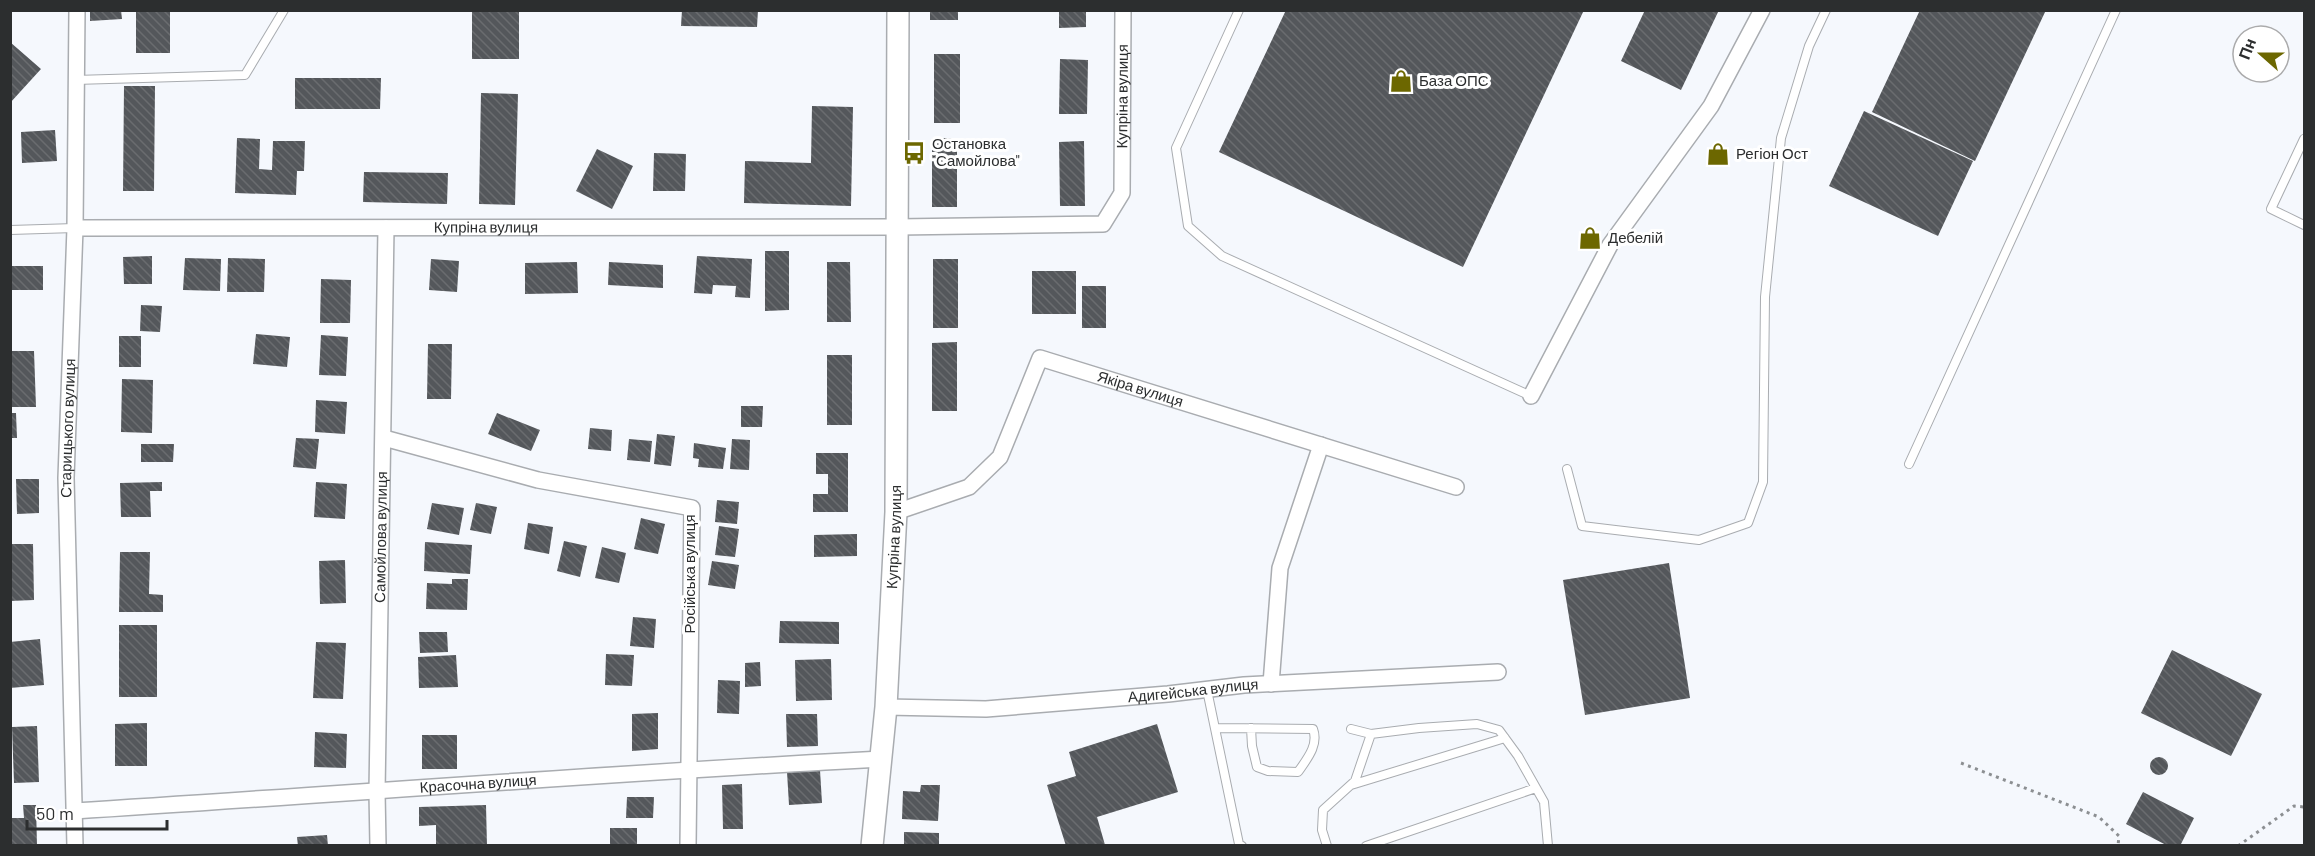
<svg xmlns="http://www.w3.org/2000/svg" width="2315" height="856" font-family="Barlow,sans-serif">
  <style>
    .building { fill: url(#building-back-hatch) }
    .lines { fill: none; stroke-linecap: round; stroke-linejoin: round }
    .lane-casing { stroke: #a9acb0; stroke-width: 10 }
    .street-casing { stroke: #a9acb0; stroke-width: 18 }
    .secondary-casing { stroke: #a9acb0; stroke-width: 24 }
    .path { stroke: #8c8f92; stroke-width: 3; stroke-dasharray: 3 4.5; stroke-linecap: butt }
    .lane { stroke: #fff; stroke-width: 8 }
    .street { stroke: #fff; stroke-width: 15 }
    .secondary { stroke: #fff; stroke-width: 21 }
    .labels { text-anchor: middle; stroke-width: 6; stroke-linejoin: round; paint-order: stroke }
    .poi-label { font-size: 15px; fill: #2c2e2f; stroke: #fff; text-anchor: start }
    .street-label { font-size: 15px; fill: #2c2e2f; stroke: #fff }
  </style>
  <defs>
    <pattern id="building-back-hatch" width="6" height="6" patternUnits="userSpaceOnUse" patternTransform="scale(1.5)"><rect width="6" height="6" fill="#54575b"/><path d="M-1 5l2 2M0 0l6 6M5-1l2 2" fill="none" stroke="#6a6c6f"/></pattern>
  </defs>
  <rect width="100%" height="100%" fill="#f5f8fd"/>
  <!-- building -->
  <path class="building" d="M90,10h31l1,9 -32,2z
    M136,10h34v43h-34z
    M472,10h47v49h-47z
    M682,10h76l-1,17 -76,-1z
    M930,10h28v10h-28z
    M1059,10h27v17l-27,1z
    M1286,10h298l-121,257 -244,-115z
    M1645,10h74l-38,80 -60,-29z
    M1920,10h126l-71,151 -103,-49z
    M10,42l31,27 -31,34z
    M934,54h26v69h-26z
    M1060,59l28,1 -1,54h-28z
    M295,78h86l-1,31h-85z
    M124,86h31l-1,105h-31z
    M481,93l37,1 -3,111 -36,-1z
    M812,106l41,1 -2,99 -107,-3 1,-42 66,2z
    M1864,111l109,50 -35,75 -109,-50z
    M55,130l2,31 -35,2 -1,-31z
    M237,138l23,1 -1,30 13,1 1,-29h32l-1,30h-7l-1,24 -61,-2z
    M932,138h25v69h-25z
    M1084,141l1,65h-25l-1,-64z
    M597,149l36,17 -21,43 -36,-18z
    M654,153l32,1 -1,37h-32z
    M364,172l84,1 -1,31 -84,-2z
    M765,251h24v59l-24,1z
    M152,256v28h-28l-1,-27z
    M697,256l55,3 -2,39 -15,-1 1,-11 -23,-1 -1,9 -18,-1z
    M185,258l36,1 -1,32 -37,-1z
    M228,258l37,1 -1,33h-37z
    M431,259l28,2 -2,31 -28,-2z
    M933,259h25v69h-25z
    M577,262l1,31 -53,1v-31z
    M609,262l54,3v23l-55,-3z
    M827,262h23l1,60h-24z
    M10,266h33v24h-33z
    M1032,271h44v43h-44z
    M321,279l30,1 -1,43h-30z
    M1082,286h24v42h-24z
    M141,305l21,1 -2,26 -20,-1z
    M256,334l34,3 -3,30 -34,-3z
    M321,335l27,2 -2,39 -27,-1z
    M119,336h22v31h-22z
    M957,342v69h-25v-68z
    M428,344h24l-1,55h-24z
    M10,351h24l2,56h-25z
    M827,355h25v70h-25z
    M122,379l31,1 -1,53 -31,-1z
    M316,400l31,2 -2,32 -30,-2z
    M741,406h22l-1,21h-21z
    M10,413h6l1,25h-7z
    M497,413l43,17 -9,21 -43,-17z
    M590,428l22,2 -1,21 -23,-2z
    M657,434l18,2 -4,30 -17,-2z
    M296,438l23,1 -3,30 -23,-2z
    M629,439l23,2 -2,21 -23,-2z
    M732,439l18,1 -1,30 -19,-1z
    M694,443l32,5 -3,21 -25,-2 1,-8 -6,-1z
    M141,444h33l-1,18h-32z
    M816,453h32v59h-35v-18h15v-20h-12z
    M16,479h23v34l-22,1z
    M162,482v9h-12l1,26h-30l-1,-34z
    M316,482l31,2 -2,35 -31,-2z
    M717,500l22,2 -2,22 -22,-2z
    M432,503l32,5 -5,27 -32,-6z
    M476,503l21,4 -6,27 -21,-4z
    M641,518l24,6 -7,30 -24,-5z
    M528,523l25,4 -4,27 -25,-5z
    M719,526l20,3 -4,28 -20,-2z
    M857,534v22l-43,1v-22z
    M564,541l23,5 -7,31 -23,-6z
    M425,542l47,3 -2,29 -46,-3z
    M10,544h23l1,56 -24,1z
    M602,547l24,6 -7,30 -24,-5z
    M120,552h30l-1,42 14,1v17h-44z
    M345,560l1,43 -26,1 -1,-43z
    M712,561l27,4 -4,24 -27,-4z
    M1669,563l21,135 -105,17 -22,-135z
    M452,579h16l-1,31 -41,-1 1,-26 25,1z
    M633,617l23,2 -2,29 -24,-2z
    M780,621l59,1v22l-60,-1z
    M119,625h38v72h-38z
    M419,632h28l1,20 -28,1z
    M40,639l4,46 -34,3v-46z
    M316,642l30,1 -3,56 -30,-1z
    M2172,650l90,44 -31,62 -90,-43z
    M606,654l28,1 -2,31 -27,-1z
    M456,655l2,32 -39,1 -1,-31z
    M831,659l1,41 -36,1 -1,-41z
    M760,662l1,24 -16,1v-24z
    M718,680l22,1 -1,33 -22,-1z
    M658,713v36l-26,2v-37z
    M786,714h31l1,32 -31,1z
    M147,723v43h-32v-42z
    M1157,724l21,68 -81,25 8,28 -39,1 -19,-61 29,-9 -7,-24z
    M37,726l2,56 -25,1 -2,-56z
    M315,732l32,2 -1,34 -32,-1z
    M422,735h35v34h-35z
    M2150 766a9 9 0 1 1 18 0a9 9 0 1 1-18 0Z
    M820,770l2,33 -33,2 -2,-33z
    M742,784l1,45h-20l-1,-44z
    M921,785h19l-2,36 -36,-2 1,-28 17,1z
    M2143,792l51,26 -14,28h-12l-42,-22z
    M627,797h27l-1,21h-27z
    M23,805h13l1,41h-25l-2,-28h14z
    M486,805l1,41h-51v-21l-17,1v-19z
    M610,828h27v18h-27z
    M904,832l35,1v13h-35z
    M327,835l1,11h-30l-1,-9z"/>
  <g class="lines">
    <!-- lane casing -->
    <g class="lane-casing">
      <path id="lane" d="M1239,10l-63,138 12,78 34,30 309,140
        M75,80l170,-5 39,-65
        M2304,139l-33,70 33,16
        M10,230l65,-2
        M1909,464l207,-454
        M1567,469l15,57 117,14 49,-17 15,-41 2,-185 16,-159 28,-92 17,-36
        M1207,690l32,154 3,2
        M1215,728l98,1c6,16 -6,30 -15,43l-30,-1 -11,-4 -5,-21 -1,-18
        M1351,729l20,5 48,-6 58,-4 22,6 19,26 26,46 4,44
        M1351,785l154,-47
        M1327,846l-5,-16 1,-20 32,-29 16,-47
        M1366,846l170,-58"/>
    </g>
    <!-- street casing -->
    <g class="street-casing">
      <g id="street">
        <path id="s1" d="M75,228l823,-1 205,-3 19,-31 1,-183"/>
        <path d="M1531,396l79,-151 101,-139 51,-96"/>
        <path d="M384,438l154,42 154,28 -4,338"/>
        <path id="s2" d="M896,512l73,-25 31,-30 40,-99 416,129"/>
        <path d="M1271,684l9,-116 41,-123"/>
        <path id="s3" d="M886,707l100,2 182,-15 76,-9 254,-13"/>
        <path id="s4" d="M74,811c269,-17 538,-38 807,-52"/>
        <path id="s5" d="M75,846l-9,-368 9,-250 2,-218"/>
        <path id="s6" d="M378,846l-1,-54 9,-564"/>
      </g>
    </g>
    <!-- secondary casing -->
    <g class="secondary-casing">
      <g id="secondary">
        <path id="s7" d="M872,846l14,-139 10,-195 2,-502"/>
      </g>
    </g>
    <!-- path -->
    <path class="path" d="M1961,763l138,54 20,19 -1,10
      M2238,846l56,-40 10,1"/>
    <!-- lane -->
    <use href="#lane" class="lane"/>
    <!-- street -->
    <use href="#street" class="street"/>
    <!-- secondary -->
    <use href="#secondary" class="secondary"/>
  </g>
  <!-- icons -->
  <defs>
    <g id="shop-bare" transform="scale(1.8)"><path d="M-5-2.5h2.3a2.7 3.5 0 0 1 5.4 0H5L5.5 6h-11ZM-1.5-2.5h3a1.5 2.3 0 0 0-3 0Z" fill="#6c6700" stroke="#fff" stroke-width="2.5" paint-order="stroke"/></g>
    <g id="bus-bare" transform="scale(1.8)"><path d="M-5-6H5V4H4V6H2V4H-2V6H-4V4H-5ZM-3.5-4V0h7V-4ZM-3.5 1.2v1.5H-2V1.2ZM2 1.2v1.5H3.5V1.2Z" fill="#6c6700" stroke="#fff" stroke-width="2.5" paint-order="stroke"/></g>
  </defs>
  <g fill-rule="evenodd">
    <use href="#shop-bare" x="1401" y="81"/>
    <use href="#bus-bare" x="914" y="153"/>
    <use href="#shop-bare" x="1718" y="154"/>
    <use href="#shop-bare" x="1590" y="238"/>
  </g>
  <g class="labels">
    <!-- poi labels -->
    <g class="poi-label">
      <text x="1419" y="86">База ОПС</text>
      <text x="932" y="149">Остановка<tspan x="932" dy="17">"Самойлова"</tspan></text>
      <text x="1736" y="159">Регіон Ост</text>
      <text x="1608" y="243">Дебелій</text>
    </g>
    <!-- street labels -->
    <g class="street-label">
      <text dy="5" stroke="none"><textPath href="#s1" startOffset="1161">Купріна вулиця</textPath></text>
      <text dy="5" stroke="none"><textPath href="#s1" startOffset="411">Купріна вулиця</textPath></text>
      <text dy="5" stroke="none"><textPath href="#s2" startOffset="332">Якіра вулиця</textPath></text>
      <text dy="5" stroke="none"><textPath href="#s5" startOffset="418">Старицького вулиця</textPath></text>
      <text dy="5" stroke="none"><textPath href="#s6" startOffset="309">Самойлова вулиця</textPath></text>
      <text dy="5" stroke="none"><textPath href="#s7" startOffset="310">Купріна вулиця</textPath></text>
      <text transform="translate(690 574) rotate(-90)" y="5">Російська вулиця</text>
      <text dy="5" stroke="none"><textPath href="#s3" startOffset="308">Адигейська вулиця</textPath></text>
      <text dy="5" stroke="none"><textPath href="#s4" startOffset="405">Красочна вулиця</textPath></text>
    </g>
  </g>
  <!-- border -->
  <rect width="2315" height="856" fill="none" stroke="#2c2e2f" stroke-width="24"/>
  <!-- north arrow -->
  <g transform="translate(2261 54) rotate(291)"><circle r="28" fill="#ffffff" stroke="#ababac" stroke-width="1.5"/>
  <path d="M0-4.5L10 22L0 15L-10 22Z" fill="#6c6700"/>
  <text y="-9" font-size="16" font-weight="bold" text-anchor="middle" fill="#2c2e2f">Пн</text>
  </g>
  <!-- scale -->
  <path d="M27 820v9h140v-9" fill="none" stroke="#2c2e2f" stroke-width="3"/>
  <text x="36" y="820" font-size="18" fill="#2c2e2f" stroke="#ffffff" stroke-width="4.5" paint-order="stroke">50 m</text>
</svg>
